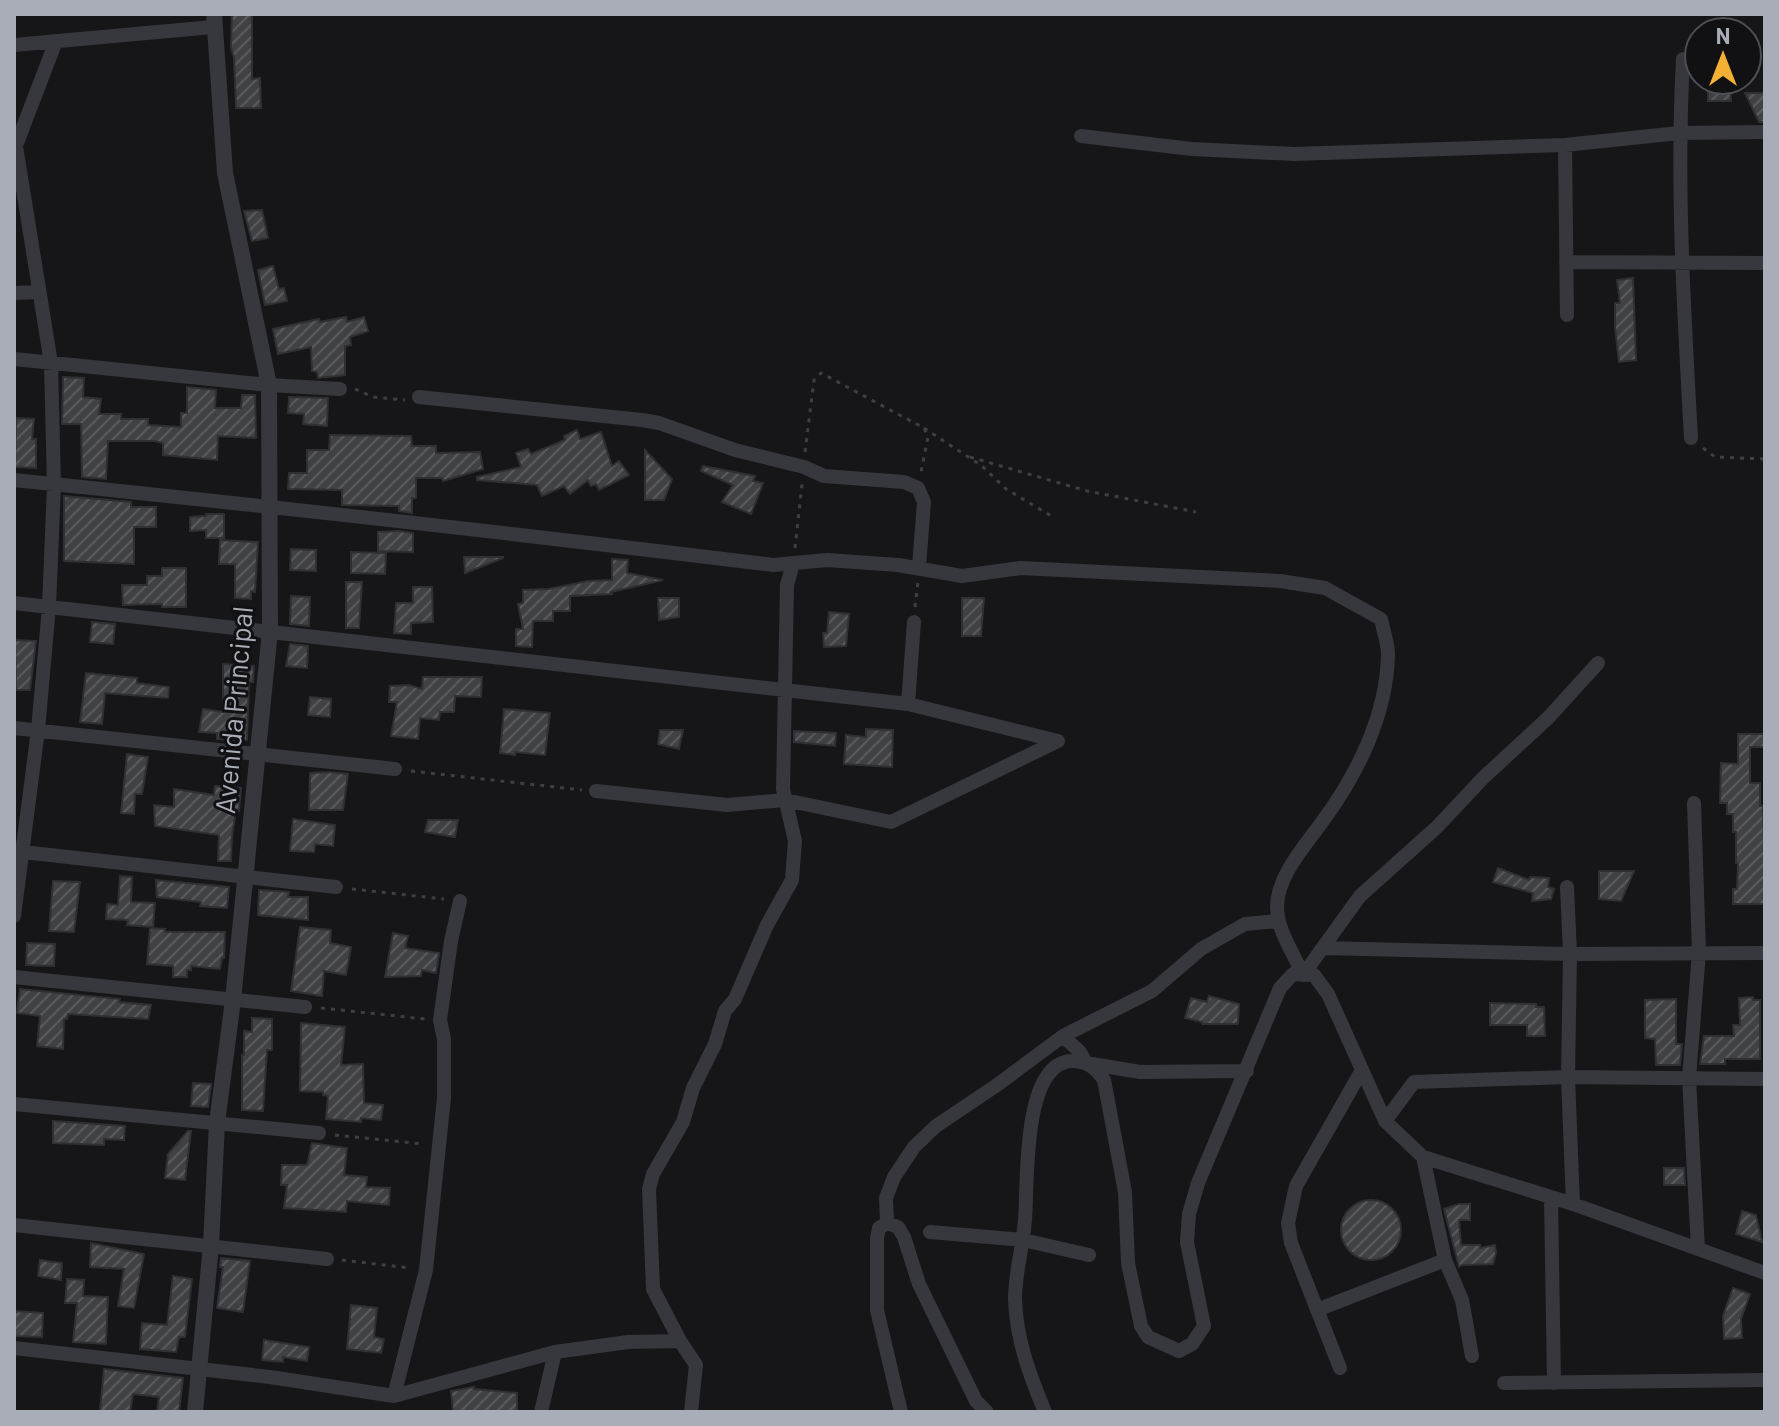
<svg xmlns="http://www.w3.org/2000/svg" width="1779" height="1426" font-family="Barlow,sans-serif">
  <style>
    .building { fill: url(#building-hatch); stroke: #303034; stroke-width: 2 }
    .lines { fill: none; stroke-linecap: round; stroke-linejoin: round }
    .path { stroke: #3d3f44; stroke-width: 3; stroke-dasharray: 4 6; stroke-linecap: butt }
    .minor { stroke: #37383d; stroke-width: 14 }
    .tertiary { stroke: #37383d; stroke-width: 16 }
    .labels { text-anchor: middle; stroke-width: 6; stroke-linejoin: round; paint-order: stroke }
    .street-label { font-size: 28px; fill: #a8adb8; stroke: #111113 }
  </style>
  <defs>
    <pattern id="building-hatch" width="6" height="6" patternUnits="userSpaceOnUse" patternTransform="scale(2)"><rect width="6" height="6" fill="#404145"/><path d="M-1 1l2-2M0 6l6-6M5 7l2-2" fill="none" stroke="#595a5e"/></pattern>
  </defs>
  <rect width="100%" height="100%" fill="#161618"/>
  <!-- building -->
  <path class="building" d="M232,14h20v65l8,-1 1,30h-25l-2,-50 -3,-10z
    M1708,80l22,1 1,20h-23z
    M1745,93h20v29h-6z
    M262,210l6,28 -16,3 -8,-30z
    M273,266l6,23 5,-1 3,13 -22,4 -7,-35z
    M1633,278l3,82 -17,2 -4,-34v-25h5l-3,-23z
    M346,317l1,5 17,-5 4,14 -18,6 1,8 -6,1v29l-27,3 -1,-6 -5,-1 -1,-24 -33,7 -5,-25 46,-10 1,3z
    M63,377l21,1 -1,19 18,2 -2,15h22v5h27v6l33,2v-14h6v-26l29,3 -1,18h26l1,-13h13l1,43 -38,-2 -1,24 -54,-5v-12l-8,-2h-47l-2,38 -24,-2 -1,-53h-19z
    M289,397l39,1 -1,28 -24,-2 1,-10 -16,-1z
    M16,418l18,1 -2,20h4v29l-21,-1z
    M577,430l3,9 21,-7 11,34 7,-5 10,14 -30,15 -3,-6 -5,2 -3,-6 -18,14 -6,-8 -22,10 -5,-11 -60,-5v-3l44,-10 -5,-14 12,-4 3,5 34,-14 -1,-4z
    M330,435l81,1 1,10h24v7l44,-1 3,17 -40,12 -1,-3h-26v20h-4v15l-13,-2v-5l-57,-1v-15l-54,-1 1,-16h18v-23h22z
    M645,450l27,29 -8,21h-19z
    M703,466l52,10 -2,5 10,2 -12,31 -29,-12 11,-17 -32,-14z
    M64,496l67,6v5h25v20h-22v37l-70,-3z
    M206,514h18v24h-18v-8l-16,1v-14l16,-1z
    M399,531l14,2v19l-35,-1v-19z
    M220,540l38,2 -3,50 -4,-1v8l-16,-1v-34h-16z
    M291,549l25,1v21l-26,-1z
    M351,552l35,1 -1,21 -34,-1z
    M464,557h39v1l-38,15z
    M612,559l16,1 -1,13 36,7 -52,12 1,2 -42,2v15h-17v10h-20l-1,26 -16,-1v-17h7l-5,-25 5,-1v-13l26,-1 39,-8 24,-1z
    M162,568h24v39h-24v-3l-39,1 -1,-20h25v-9h15z
    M346,582h16l-3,46h-13z
    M413,587h19l1,35 -22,1v11l-17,-1 2,-30h17z
    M291,596l19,1 -1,29 -19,-2z
    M658,598h21v19l-20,3z
    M962,598h22l-3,38h-19z
    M829,612l20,2 -3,32 -22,1 -1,-14h4z
    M92,622l23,2 -2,20 -23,-2z
    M15,640l21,1 -6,49h-14z
    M290,644l18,2 -1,22 -21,-2z
    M223,664l31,2 -1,16h-4l-2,58 -30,-1v-6l-18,-1 4,-23 20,3z
    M86,673l51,5v5l32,4 -1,11 -63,-5 -3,31 -22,-2z
    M423,677h59l-1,20 -26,-1 -1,16h-14l-1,8 -19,-2 -2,21 -27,-3 6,-34h-8l1,-16 19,-1 13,4z
    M310,697l21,2 -1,18 -22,-2z
    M504,709l46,4 -5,42 -30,-3v3l-15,-2z
    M866,729l27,1 -1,37 -48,-3 2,-29 20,2z
    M660,730h23l-4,19 -21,-5z
    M794,731l42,2 -1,13 -41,-4z
    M1738,734h27v13h-15v36h10v23h3l2,98h-32v-15h4l1,-26h-2v-31h-3v-18h-6v-11h-7l1,-40 17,1z
    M127,754l21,3 -6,37h-7l-1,20 -13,-1z
    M329,772l19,2 -5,36h-34l1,-37z
    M215,786l26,2 -2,23 -3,-1 -4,26 -1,25h-13l1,-26 -64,-9 -1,-21 20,2v-18l40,6z
    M293,819l42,6 -2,21 -18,-2 -1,8 -24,-1z
    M428,820h30l-3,17 -30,-5z
    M1498,868l31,12 1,-3 19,1 -1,9 6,2 -3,10 -19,2 1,-8 -40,-11z
    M1599,871h35l-13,30 -22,-2z
    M120,876l12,1 -1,25 24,1 -2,24 -26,-2 1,-5 -22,-1 1,-15 11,1z
    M156,880l73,7 -2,21 -27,-2 1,-4 -44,-5z
    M53,881l27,1 -6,50 -25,-1z
    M259,890l30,2 -1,5h20v23l-50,-5z
    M300,927l31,3 -1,13 21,4 -5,28 -22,-4 -2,25 -31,-5z
    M150,928l15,1v3h60l-1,26h-2l-2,11 -29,-3v4h-4v7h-14v-11l-26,-2z
    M393,933l15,3 -3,12 34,5 -3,20 -14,-3 -1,6 -36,1z
    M27,943l28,1 -1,22 -28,-1z
    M20,989l100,10 -1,3 32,3 -3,14 -80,-5 -1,5h-3l-1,30 -26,-3 3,-30 -23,-3z
    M1209,996l30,8 -1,20h-36v-2l-17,-4 6,-20 16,4z
    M1753,997v3h7v59h-35v5h-25l4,-28h30l-1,-11h7l-1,-27z
    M1676,999v45h6l-2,21h-24l-1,-26 -10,-1v-38z
    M1490,1003l46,1v3h8l1,29h-18v-11h-37z
    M252,1018l20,1v31h-5l-4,61 -21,-1v-55h2v-24l8,1z
    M301,1023l44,4 -4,38 22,-1 1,39 19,2 -2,15 -20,-2v4l-35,-3 2,-23 -5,-1v-3l-23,-1z
    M193,1083l18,1 -3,23 -17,-1z
    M53,1121l72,5 -1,14 -20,-1v6l-51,-2z
    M188,1131h3l-6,49 -20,-2 3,-24z
    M312,1143l35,5 -3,27 23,2 -1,10 24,1 -1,17 -42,-4 -1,11 -62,-4 3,-23h-6l1,-20h25z
    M1664,1168h20l1,17h-21z
    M1341 1230a30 30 0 1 1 60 0a30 30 0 1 1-60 0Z
    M1459,1204h11v16h-11l2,25h19v3l15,-3 1,8 -3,11 -31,1 -3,2 -15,-58z
    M1742,1211l14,4 6,27 -26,-8z
    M91,1243l53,11 -10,54 -16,-2 6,-37 -34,-2z
    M221,1258l29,3 -7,51 -26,-4 6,-41h-3z
    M40,1260l22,3 -1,17 -23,-4z
    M173,1276l19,3 -7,58h-6l-3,15 -36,-3 2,-26 25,2z
    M67,1279l17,1 -1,16 25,1 -2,47 -33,-2 4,-39h-12z
    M1733,1288l17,6 -9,25 1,19 -18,1 -1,-23z
    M351,1305l26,3 -3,29 10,2 -3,14 -34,-4z
    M14,1311l29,2 -1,24 -28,-1z
    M264,1340l45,7 -2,14 -24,-4v5l-21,-2z
    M104,1369l79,9 -4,34h-22l2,-15 -26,-3 -3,18h-30z
    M474,1387v2l43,4v18l-64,1 -2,-21z"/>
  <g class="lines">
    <!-- path -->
    <path class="path" d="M355,389l18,8 32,3
      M924,428l58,38 24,23 47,28
      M1703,448l12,9 50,2
      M805,452l9,-72 7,-7 103,55 4,9 -7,35
      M970,457l117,34 109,21
      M795,548l7,-64
      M915,607l3,-25
      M411,771l171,19
      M352,889l92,10
      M321,1008l104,11
      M335,1135l88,9
      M342,1260l68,8"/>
    <!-- minor -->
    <path class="minor" d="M14,45l199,-18
      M1683,59c-7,126 1,252 8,379
      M14,134l37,229 3,122 -5,122 -11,123 -24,186
      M1081,136l111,13 102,5 271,-9 114,-12 86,-1
      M17,143l39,-102
      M1565,145l2,170
      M1566,262l199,1
      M14,293l25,-1
      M14,359l255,26 71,4
      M419,397l223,23 17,3 76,27 69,17 20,9 80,6 14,6 6,14 -5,65
      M14,480c253,26 506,54 759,85l54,-5 71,5 64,11 59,-8 259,13 45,7 56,31c2,11 7,24 7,35 -1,61 -31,121 -66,168 -17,24 -45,54 -45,85 0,23 17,47 26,68
      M14,603l894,101 150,37
      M908,704l6,-82
      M14,728l381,41
      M596,791l131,14 58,-5 106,22 167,-81
      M1694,803l5,149 -10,126 9,171
      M14,851l322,36
      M1567,887l3,67 -2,123 5,127
      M1323,948l247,6 195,-1
      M1303,975l57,-79 77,-69 46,-49 65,-60 50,-55
      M14,977l291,30
      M1063,1036l17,16 6,11 54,9 107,-1
      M14,1104l305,29
      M1385,1121l29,-39 154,-5 197,2
      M1423,1157l22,103 17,40 10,56
      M1551,1197l3,186
      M887,1223l-1,-25 8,-21 20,-30 22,-21 61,-41 66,-49 89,-45 49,-42 44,-25 32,-3
      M14,1225l313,34
      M930,1232l93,8 66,15
      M1317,1310l128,-50
      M14,1348l256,29 124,19 161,-44 73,-10 52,-1
      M1340,1368l-49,-125 -3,-20 8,-37 66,-116
      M1504,1383l261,-3
      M394,1396l32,-126 18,-172v-59l-4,-19 11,-79 9,-40
      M541,1412l14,-60
      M691,1412l5,-47 -16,-24 -27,-52 -4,-100 4,-15 30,-52 10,-34 22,-44 10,-33 10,-12 32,-74 25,-45 3,-39 -12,-52 4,-204 6,-21
      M901,1412l-24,-102v-72l2,-10 8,-5 11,4 6,10 15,47 57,117 11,11
      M1045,1412c-15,-36 -29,-73 -30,-113 0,-26 8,-53 10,-79 3,-34 -4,-161 49,-159 14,1 22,7 30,19l21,112 3,71 13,63 7,11 31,14 13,-7 12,-18 -17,-84 2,-28 9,-31 82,-195 13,-14 21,1 14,19 57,127 38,36 150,47 192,69"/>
    <!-- tertiary -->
    <path class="tertiary" d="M195,1412l16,-167 6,-122 16,-123 37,-369 -1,-246 -44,-212 -11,-159"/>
  </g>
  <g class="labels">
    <!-- street labels -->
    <g class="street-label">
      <text transform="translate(234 710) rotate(-85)" y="10">Avenida Principal</text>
    </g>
  </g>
  <!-- border -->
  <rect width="1779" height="1426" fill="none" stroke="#a8adb8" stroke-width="32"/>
  <!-- north arrow -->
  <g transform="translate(1723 56)"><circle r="38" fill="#111113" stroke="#4d4f55" stroke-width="2"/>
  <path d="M0-6L14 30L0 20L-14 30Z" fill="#f2b134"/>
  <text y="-12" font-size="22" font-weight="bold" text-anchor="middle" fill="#a8adb8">N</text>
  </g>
</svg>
